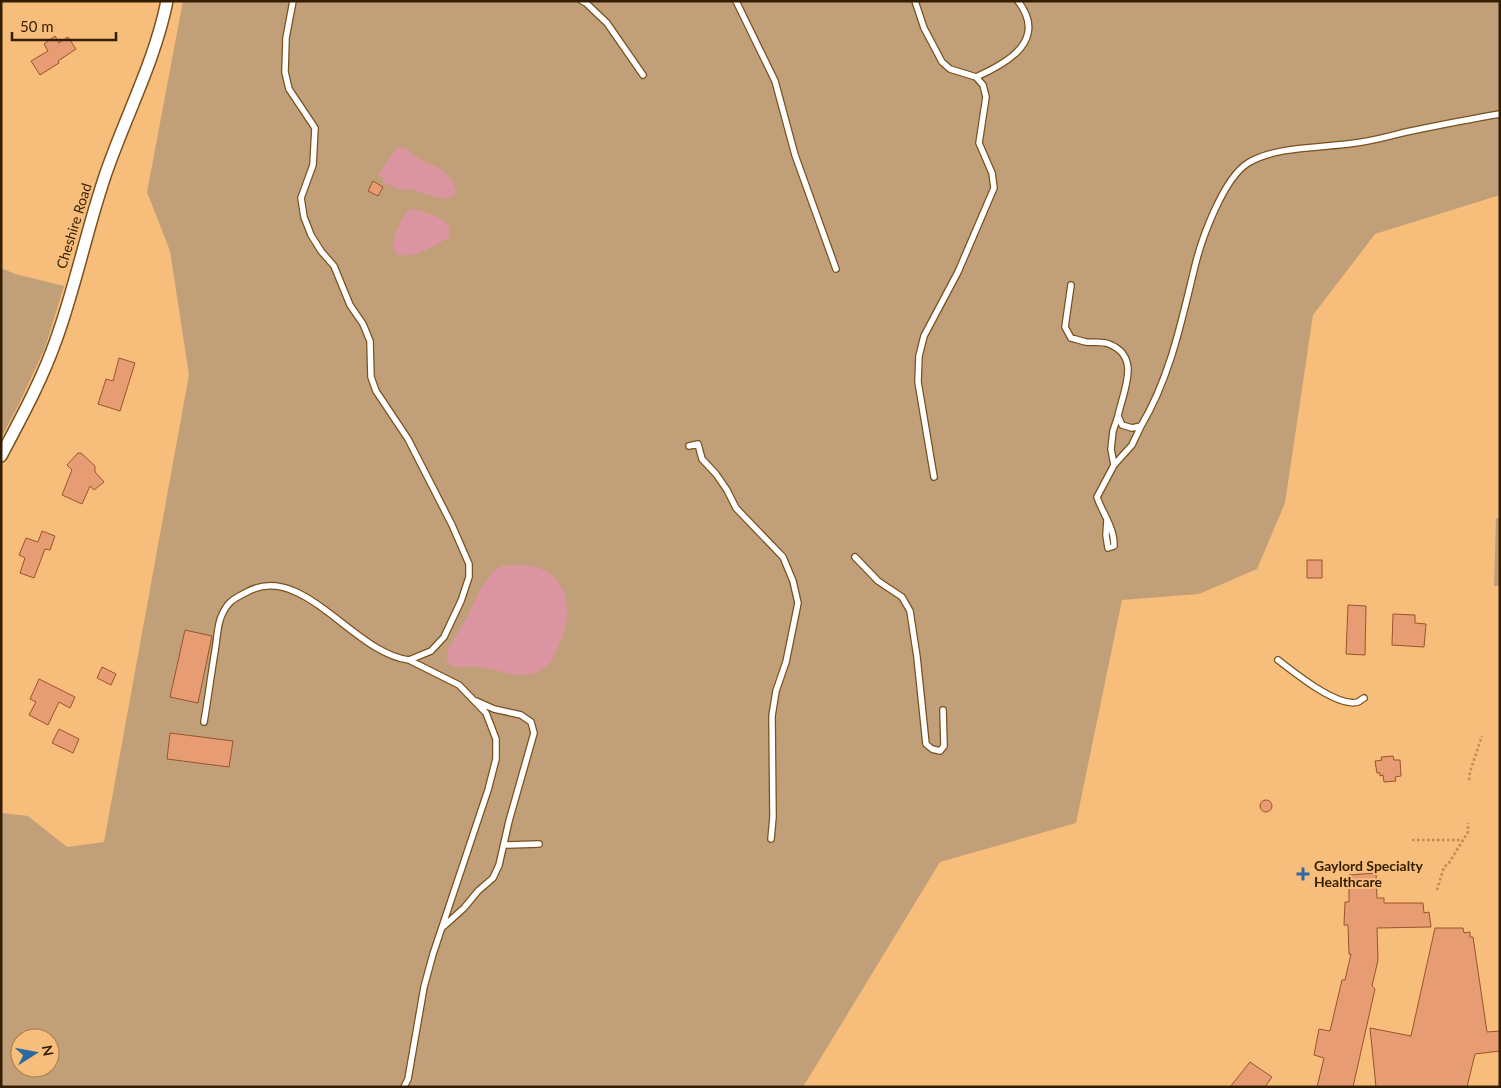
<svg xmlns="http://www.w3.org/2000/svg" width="1501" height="1088" font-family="Lato,sans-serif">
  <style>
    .green { fill: #c19f79; fill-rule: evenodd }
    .water { fill: #da95a0 }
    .building { fill: #e89c73; stroke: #99542b }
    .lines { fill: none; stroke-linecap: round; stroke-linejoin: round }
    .service-casing { stroke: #79511d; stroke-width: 8 }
    .minor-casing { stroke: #79511d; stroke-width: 14 }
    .path { stroke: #bb8c56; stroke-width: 2.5; stroke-dasharray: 2.5 2.5; stroke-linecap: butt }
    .service { stroke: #fff; stroke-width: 5.5 }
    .minor { stroke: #fff; stroke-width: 11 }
    .poi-dot { fill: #2c69a0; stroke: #f7bd7b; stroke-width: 2 }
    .labels { text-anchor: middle; stroke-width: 4; stroke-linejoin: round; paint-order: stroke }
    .street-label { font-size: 14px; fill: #341e02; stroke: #f7bd7b }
    .poi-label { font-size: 14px; font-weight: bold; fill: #341e02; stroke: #f7bd7b; text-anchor: start }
  </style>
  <rect width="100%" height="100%" fill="#f7bd7b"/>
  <!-- green -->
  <path class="green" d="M183,1h1317v194l-125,39 -62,81 -28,188 -28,66 -58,25 -77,6 -46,223 -136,39 -137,225h-802v-274l27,3 39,31 37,-5 85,-467 -19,-124 -23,-59zM20,1038h30v30h-30z
    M1,268l14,6 49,12 -19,62 -26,56 -18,34z
    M1496,518h4v68h-6z"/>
  <!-- water -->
  <path class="water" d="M397,147l9,1c16,20 41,12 50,43l-2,5 -10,3 -6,-1 -26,-9 -10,1 -20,-8 2,-4 -6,-3z
    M410,209c9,0 36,9 39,18 2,4 0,8 -1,11 -15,8 -35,22 -52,16 -1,-3 -2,-4 -3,-8 0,-8 10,-34 17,-37z
    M515,565c7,1 14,0 20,2 35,9 38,47 25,75 -7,15 -6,22 -22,30 -19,8 -38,-2 -57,-5 -10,-2 -20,2 -30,-1l-5,-9 3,-10 14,-22 20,-40 9,-12 10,-7z"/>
  <!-- building -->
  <path class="building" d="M55,36l4,7 9,-6 8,12 -18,12 1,2 -19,12 -9,-14 17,-10 -4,-7z
    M373,181l10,6 -5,9 -10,-5z
    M119,358l16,5 -15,48 -22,-7 8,-25 7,2z
    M78,453h3l14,13v6l9,10 -10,8 -4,-4 -8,18 -20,-9 10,-25 -5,-5z
    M42,531l13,5 -5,14 -5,-1 -11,29 -14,-5 5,-15 -6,-3 7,-17 12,4z
    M1307,560h15v18h-15z
    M1348,605l18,1 -1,49 -19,-1z
    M1393,614l22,1v8l11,1 -2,23 -32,-2z
    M185,630l27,6 -14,67 -28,-6z
    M102,667l14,7 -5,11 -14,-7z
    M39,679l36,18 -5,11 -11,-6 -11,23 -19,-10 7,-13 -6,-3z
    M59,729l20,10 -6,14 -21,-10z
    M170,733l63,8 -4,26 -62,-8z
    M1393,756l1,4h6l1,16 -6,1 1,4 -12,1 -1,-7 -3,1v-3h-3l-2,-12 7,-1 -1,-3z
    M1260 806a6 6 0 1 1 12 0a6 6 0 1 1-12 0Z
    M1376,873l1,25h7v5h39l1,10 5,-1 2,15 -54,1 1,32 -6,26 3,3 -22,98h-36l7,-29 -10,-3 5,-26 11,2 12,-51h3l6,-26h-2l-1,-29h-4l1,-23h4v-27z
    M1435,928h28l1,5 6,-1v5h3l14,95 13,-1v20l-25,3 -8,33h-91l-6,-59 41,8z
    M1250,1062l22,15 -7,10h-35z"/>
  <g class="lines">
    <!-- service casing -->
    <g class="service-casing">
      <path id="service" d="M293,1l-7,37 -1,34 4,17 26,39 -2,37 -12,33 3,19 7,18 10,16 13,15 16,39 13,19 7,17 1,36 5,14 32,48 44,86 17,39v13l-8,24 -17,36 -13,14 -22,9
        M582,1l4,2 21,20 36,52
        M736,1l39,80 20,74 41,114
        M915,1l9,27 18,34 8,7 26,8 7,8 3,12 -7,46 13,30 2,15 -36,84 -34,64 -5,20 -1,26 16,95
        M976,77c32,-14 72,-37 42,-76
        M1071,285l-6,42 6,11c5,1 10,3 15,4 7,1 16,-1 23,2 33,13 14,47 9,72l4,9 10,3 9,-2c30,-50 41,-108 55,-164 7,-27 28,-84 52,-99 27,-17 76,-15 107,-20 19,-2 37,-8 56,-12 29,-6 59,-12 89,-17
        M689,446l9,-2 4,15 14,15 11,16 9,18 47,49 10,24 5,22 -12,59 -10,29 -4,25 1,101 -2,22
        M1114,465l18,-20 9,-19
        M1107,520l-1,15 2,13 6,-2c0,-6 -1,-12 -3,-17 -4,-12 -10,-20 -14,-32l17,-32 -3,-16 2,-18 5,-15
        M855,557l23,24 24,16 8,14 7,46 9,87 6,5 8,2 4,-5 -1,-36
        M1278,660c16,12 59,48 80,42 2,-1 4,-3 6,-4
        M204,722c4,-24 7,-47 11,-71 2,-11 2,-24 6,-34 6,-15 12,-18 26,-25 55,-31 107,62 162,68l50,25 27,28 10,26v20l-8,31 -55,164 -9,33 -16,92 -4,8
        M505,845l34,-1
        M444,926l20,-18 14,-17 15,-13 6,-13 10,-44 25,-88 -3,-11 -10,-7 -27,-6 -18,-8"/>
    </g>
    <!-- minor casing -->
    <g class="minor-casing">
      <path id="minor" d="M1,456c20,-38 41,-76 55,-116 20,-55 31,-112 50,-167 20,-58 49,-112 61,-172"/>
    </g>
    <!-- path -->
    <path class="path" d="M1469,780l1,-8 12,-36
      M1412,840h51
      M1437,890l7,-23 5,-4 19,-31v-9"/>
    <!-- service -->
    <use href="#service" class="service"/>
    <!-- minor -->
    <use href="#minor" class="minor"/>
  </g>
  <!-- markers -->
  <path class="poi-dot" d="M1300.5 866.5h5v5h5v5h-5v5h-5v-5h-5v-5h5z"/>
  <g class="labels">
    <!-- street labels -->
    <g class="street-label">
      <text transform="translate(74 226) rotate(-73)" y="5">Cheshire Road</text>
    </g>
    <!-- poi labels -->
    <g class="poi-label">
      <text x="1314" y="871">Gaylord Specialty<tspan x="1314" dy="16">Healthcare</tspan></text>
    </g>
  </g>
  <!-- border -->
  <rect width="1501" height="1088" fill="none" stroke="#341e02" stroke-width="5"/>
  <!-- north arrow -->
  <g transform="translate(35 1053) rotate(79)"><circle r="24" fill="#f7bd7b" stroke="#a97d4b"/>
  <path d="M0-4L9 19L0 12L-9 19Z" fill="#2c69a0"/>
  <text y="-8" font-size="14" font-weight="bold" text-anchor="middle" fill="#341e02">N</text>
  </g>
  <!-- scale -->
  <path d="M12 32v8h104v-8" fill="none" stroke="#341e02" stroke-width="2.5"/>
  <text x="20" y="32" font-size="15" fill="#341e02" stroke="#f7bd7b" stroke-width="4" paint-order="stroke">50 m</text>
</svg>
